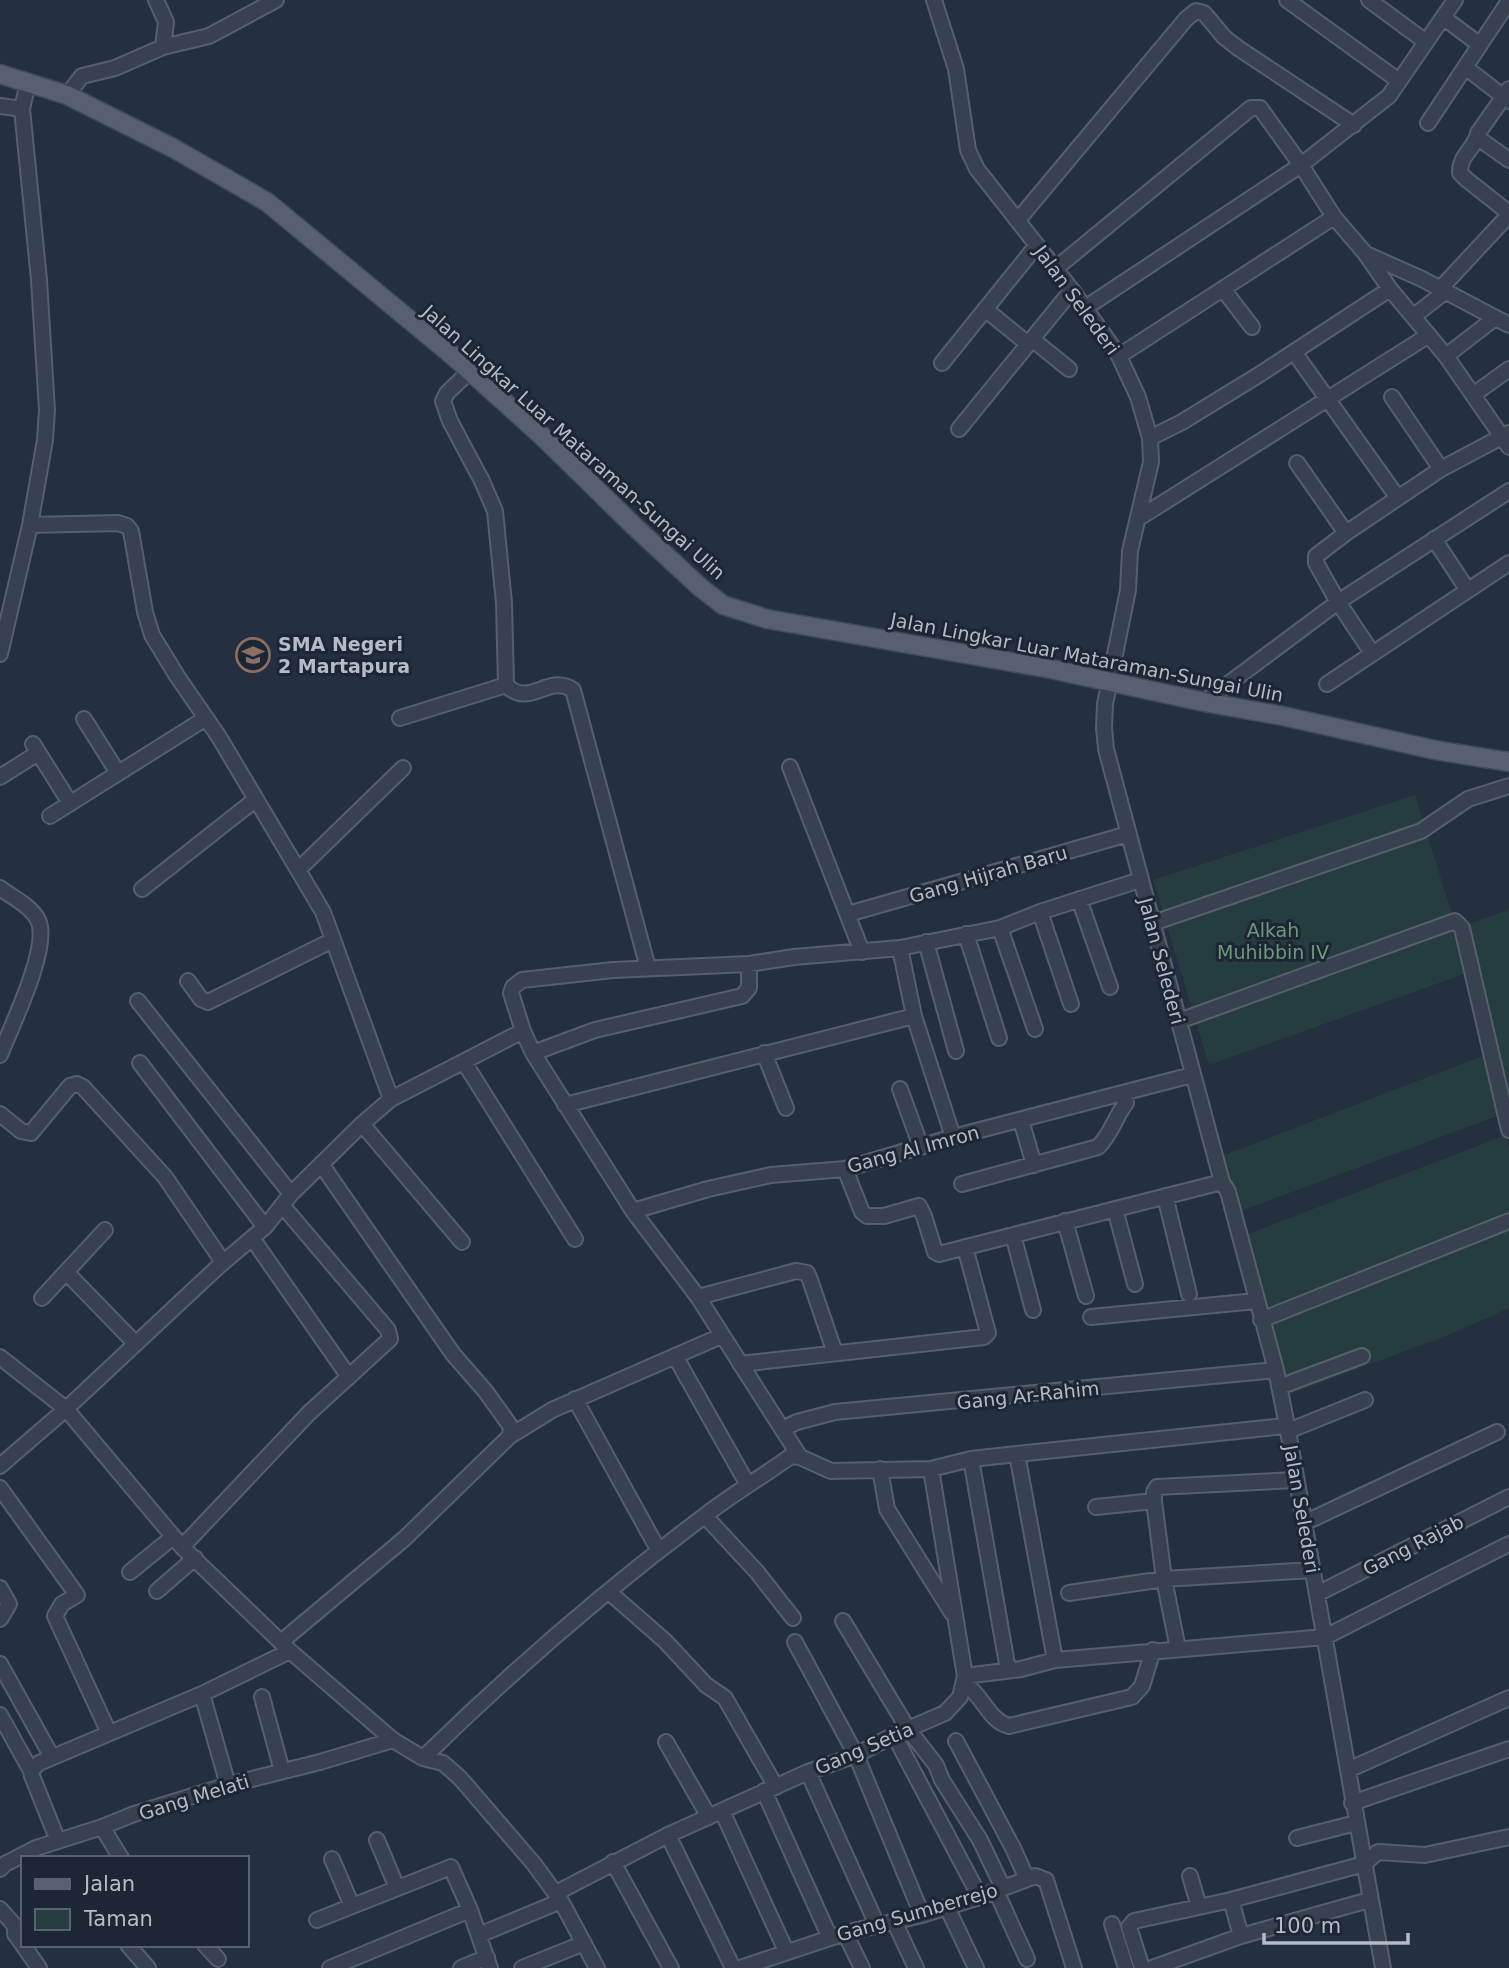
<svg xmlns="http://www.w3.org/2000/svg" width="1509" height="1968" font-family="'DejaVu Sans',sans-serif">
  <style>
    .green { fill: #263d40 }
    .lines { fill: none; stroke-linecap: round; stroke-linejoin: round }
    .minor-casing { stroke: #565f6d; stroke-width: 18 }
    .major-casing { stroke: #414a58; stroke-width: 21 }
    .minor { stroke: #38414f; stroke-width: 14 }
    .major { stroke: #56606f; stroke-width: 18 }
    .labels { text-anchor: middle; stroke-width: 6; stroke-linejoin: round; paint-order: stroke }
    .street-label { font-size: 19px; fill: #b4bcca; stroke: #1d2634 }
    .poi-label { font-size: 19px; font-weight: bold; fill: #b4bcca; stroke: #1d2634; text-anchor: start }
    .park-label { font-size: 19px; fill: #6a9b76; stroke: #1d2634 }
  </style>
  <rect width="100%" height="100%" fill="#242f3f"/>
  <!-- green -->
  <path class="green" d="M1415,795l55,177 -261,93 -56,-185z
    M1509,909v203l-10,-57 -32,-130z
    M1488,1054l12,61 -262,97 -14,-57z
    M1506,1135l3,12v161l-58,26 -163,61 -43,-160z"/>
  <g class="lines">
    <!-- minor casing -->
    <g class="minor-casing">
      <path id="minor" d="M156,0l10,22 -3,25
        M934,0l22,69 12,81 9,19 95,121 47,66 19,41 12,41 1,24 -21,89 -2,39 -23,114 -1,24 2,21 116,433 6,10 48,178 12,61 95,537
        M1287,0l112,81
        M1369,0l57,42
        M1444,18l36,27
        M1465,67l44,34
        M1509,89l-31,44c-2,15 -19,22 -18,40l6,6 43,34
        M67,95l15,-19 33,-8 48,-21 46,-11 67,-36
        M0,106l22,3
        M1428,123l81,-122
        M1478,138l31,22
        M1018,220l168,-201 10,-8 8,2 20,24 14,11 116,77
        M1366,254l56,25 87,46
        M1055,269l196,-161h9l41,57 33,52 31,36 25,36 56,67 63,91
        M1223,289l29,38
        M1440,289l69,-74
        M1085,308l216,-143 88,-69 66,-96
        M985,309l43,35
        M1414,316l32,-25
        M1032,339l37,30
        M1294,352l104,146
        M1119,356l215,-139
        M1446,356l49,-38
        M942,363l95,-118
        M470,371l-23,22 -4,8 7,20 32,60 13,30 9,92 2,82
        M1473,395l36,-26
        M1392,397l49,72
        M959,429l113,-139
        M1150,438l32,-16 75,-46 133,-87
        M1297,463l49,70
        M1139,518l290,-183
        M30,525l88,-2 9,3 4,5 14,81 7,23 25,41 42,61 104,175 68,187
        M1434,539l33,50
        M1372,653l-34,-51 -22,-39v-7l30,-23 95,-64 68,-36
        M0,654l30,-129 15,-85 2,-30 -8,-130 -17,-171 6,-27
        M1327,684l182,-121
        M1204,702l134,-100 171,-111
        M400,718l106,-33c24,24 42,-12 67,5l75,278
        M84,719l34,54
        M33,744l37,59
        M790,767l72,185
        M0,777l38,-24
        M50,816l156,-98
        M298,870l105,-102
        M0,888c12,9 31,18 38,32 13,26 -27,107 -38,135
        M142,889l114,-90
        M1079,899l31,88
        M1040,912l31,92
        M848,914l280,-80
        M1153,923l268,-92 47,-32 41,-13
        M1000,928l35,101
        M966,934l33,104
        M926,942l30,109
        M900,948l14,68 39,121
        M188,981l13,18 7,3 125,-62
        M138,1001l153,193
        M1179,1021l276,-100 7,7 47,202
        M533,1053l62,-23 147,-34 7,-8v-24
        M764,1053l22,55
        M464,1062l111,177
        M140,1063l125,164
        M900,1089l21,58
        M565,1105l349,-89
        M0,1114l21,17 10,2 39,-47 7,-2 6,3 82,90 58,85
        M1021,1120l13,45
        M362,1124l100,118
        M321,1164l132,190 33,38 25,35 -1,9 42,-26 169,-74
        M845,1169l17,43 5,4h17l35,-10 5,10 11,36 4,2 283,-72
        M962,1184l136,-37c13,-12 17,-30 28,-44l-2,-10
        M1165,1196l24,98
        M1115,1209l20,75
        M633,1211l75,-22 63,-14 74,-6 108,-32 239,-62
        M1065,1221l21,75
        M1013,1235l20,75
        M252,1238l97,139
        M66,1272l69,71
        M698,1297l98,-26 11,2 2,4 26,76
        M42,1298l63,-68
        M1091,1317l165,-16
        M1261,1320l248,-99
        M675,1356l73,129
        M0,1357l66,52 116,138 108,104 103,89 30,18 20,5 17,15 74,86 27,37 36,67
        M740,1364l244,-27 4,-4 -23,-86
        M1279,1387l83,-31
        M575,1399l84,152
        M782,1429l15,-7 38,-10 441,-42
        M1288,1431l77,-31
        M1017,1454l38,206
        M800,1457l-102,-160 -65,-86 -100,-158 -10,-22 -12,-38 2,-6 9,-7 91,-10 136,-6 45,-7 106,-9 100,-20 40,-16 100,-32
        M971,1459l37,211
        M0,1466l66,-57 153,-143 46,-39 26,-33 71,-70 29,-25 132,-68
        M880,1469l7,40 65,104
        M0,1488l77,107 -15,9 -7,12 54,117
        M1096,1507l58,-6
        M705,1516l52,56 36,46
        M1304,1523l193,-91
        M182,1547l127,-134 81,-74 -2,-9 -106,-125
        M130,1572l43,-35
        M0,1588l9,16 -9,15
        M157,1591l38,-33
        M609,1592l56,49 41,44 19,13 51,89
        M1069,1593l95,-14 149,-9
        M1317,1594l192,-97
        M843,1621l65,108 28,36 6,15 38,60 23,48
        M281,1642l123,-103 106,-103
        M795,1642l61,113 66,160
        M1178,1649l-14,-70 -10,-78v-9l3,-5 138,-7
        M0,1664l52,93
        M965,1676l56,-7 34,-9 270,-23 184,-93
        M963,1686l3,-1c17,11 23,36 43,41l123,-29 10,-11 11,-36
        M202,1694l26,91
        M262,1697l20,74
        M0,1715l31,56
        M894,1735l86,162
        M956,1741l57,107 14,31
        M666,1742l43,75
        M423,1758c88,-86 181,-167 280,-241 28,-22 59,-40 88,-61l9,1 31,14 100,-2 40,-10 46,-5 268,-28
        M1348,1770l161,-72
        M808,1772l69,153
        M764,1791l66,147
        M1352,1803l157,-54
        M722,1811l64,140
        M102,1827l19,31
        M668,1835l65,133
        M1297,1838l59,-15
        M377,1840l20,48
        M58,1841l-26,-65 -1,-5 8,-8 163,-69 88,-43
        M332,1859l20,47
        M613,1862l58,106
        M0,1869l5,-5 31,-16 66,-21 32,-13 94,-29 92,-23 73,-22
        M1190,1876l9,31
        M996,1891l31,68
        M556,1893l112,-58 140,-63 48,-17 38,-20 51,-22 15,-16 5,-21 -34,-207
        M1231,1900l10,36
        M947,1907l29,61
        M0,1909l15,17v8l8,11
        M317,1920l134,-53 19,43 20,58
        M894,1921l22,47
        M1112,1924l14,44
        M845,1933l17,35
        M479,1935l82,-34
        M23,1945l16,23
        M128,1945l20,23
        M205,1945l13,14
        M330,1968l140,-58
        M461,1968l26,-11
        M522,1968l62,-25
        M740,1968l105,-35 77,-18 58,-18 55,-21 11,4 28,88
        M1142,1968l-13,-41 5,-6 97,-21 133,-36 14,-12 47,3 84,-18
        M1152,1968l89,-32 128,-36"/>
    </g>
    <!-- major casing -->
    <g class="major-casing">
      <path id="major" d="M0,74l67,21 106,53 94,54 185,153 90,81 93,91 66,61 22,17 44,14 279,49 158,34 79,14 152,34 74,12"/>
    </g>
    <!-- minor -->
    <use href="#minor" class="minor"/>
    <!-- major -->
    <use href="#major" class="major"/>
  </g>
  <!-- icons -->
  <defs>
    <g id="school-ring" transform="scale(1.75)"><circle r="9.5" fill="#1d2634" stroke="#8d6e63" stroke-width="1.5"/><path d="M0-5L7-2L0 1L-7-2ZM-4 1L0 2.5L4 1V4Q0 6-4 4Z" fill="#8d6e63"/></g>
  </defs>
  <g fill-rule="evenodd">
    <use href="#school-ring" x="253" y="655"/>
  </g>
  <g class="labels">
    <!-- street labels -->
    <g class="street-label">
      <text transform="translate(1077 300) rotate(54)" y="7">Jalan Selederi</text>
      <text transform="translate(574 442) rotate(42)" y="7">Jalan Lingkar Luar Mataraman-Sungai Ulin</text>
      <text transform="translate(1087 657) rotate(11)" y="7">Jalan Lingkar Luar Mataraman-Sungai Ulin</text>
      <text transform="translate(988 874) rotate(-16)" y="7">Gang Hijrah Baru</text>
      <text transform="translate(1162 961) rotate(75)" y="7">Jalan Selederi</text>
      <text transform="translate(913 1149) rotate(-15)" y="7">Gang Al Imron</text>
      <text transform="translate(1028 1395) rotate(-6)" y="7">Gang Ar-Rahim</text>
      <text transform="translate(1302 1509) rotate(80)" y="7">Jalan Selederi</text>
      <text transform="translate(1413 1545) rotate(-27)" y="7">Gang Rajab</text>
      <text transform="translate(864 1748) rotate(-23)" y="7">Gang Setia</text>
      <text transform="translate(194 1797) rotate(-17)" y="7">Gang Melati</text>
      <text transform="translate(917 1912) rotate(-16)" y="7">Gang Sumberrejo</text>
    </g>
    <!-- poi labels -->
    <g class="poi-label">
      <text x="278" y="651">SMA Negeri<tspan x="278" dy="22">2 Martapura</tspan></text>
    </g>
    <!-- park labels -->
    <g class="park-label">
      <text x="1273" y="937">Alkah<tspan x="1273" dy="22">Muhibbin IV</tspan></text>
    </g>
  </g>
  <!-- legend -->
  <rect x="21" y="1856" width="228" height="91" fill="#1d2634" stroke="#596270" stroke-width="2"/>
  <rect x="35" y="1879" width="35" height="10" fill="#56606f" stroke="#596270" stroke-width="2"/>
  <text x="84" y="1891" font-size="21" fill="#b4bcca">Jalan</text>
  <rect x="35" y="1909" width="35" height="21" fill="#263d40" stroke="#596270" stroke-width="2"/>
  <text x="84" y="1926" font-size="21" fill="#b4bcca">Taman</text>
  <!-- scale -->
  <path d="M1264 1933v10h144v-10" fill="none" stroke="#b4bcca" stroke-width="3.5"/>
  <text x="1274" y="1933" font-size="21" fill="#b4bcca" stroke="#1d2634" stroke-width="5" paint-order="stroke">100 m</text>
</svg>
